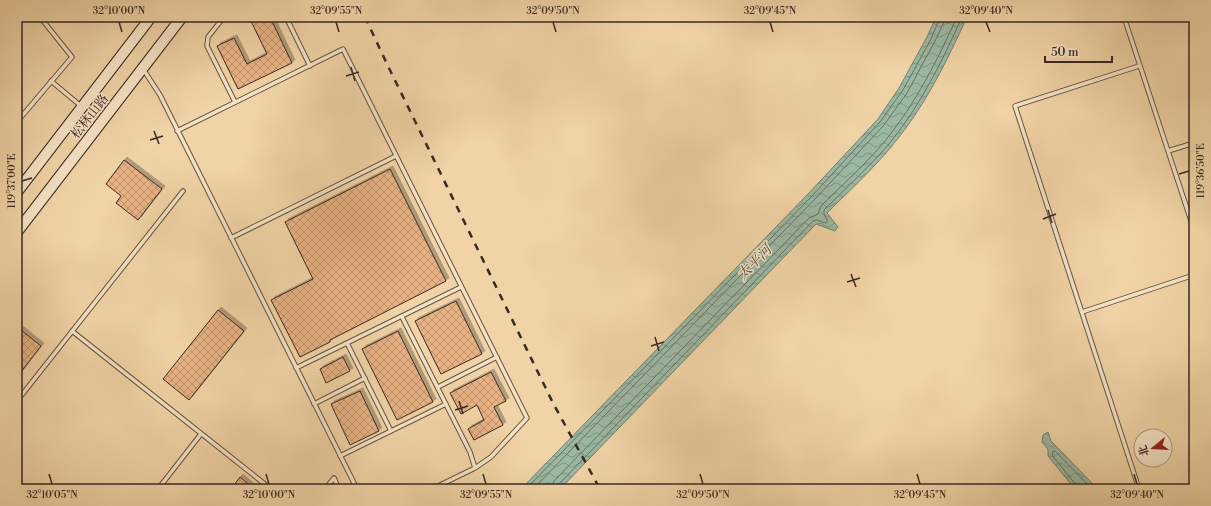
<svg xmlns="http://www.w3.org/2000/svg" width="1211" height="506" font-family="'Libre Bodoni','Noto Serif SC',serif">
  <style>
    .water { fill: url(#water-waves); stroke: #737f6f }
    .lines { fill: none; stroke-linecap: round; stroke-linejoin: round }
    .shore { stroke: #6a7062; stroke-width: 1 }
    .building { fill: url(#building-cross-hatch); stroke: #382921; filter: url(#shadow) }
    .lane-casing { stroke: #665442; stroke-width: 5.5 }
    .secondary-casing { stroke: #382921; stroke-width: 12 }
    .lane { stroke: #f5e2c5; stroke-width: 3.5 }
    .secondary { stroke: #f5e2c5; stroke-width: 10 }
    .rail { stroke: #382921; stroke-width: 2.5; stroke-dasharray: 7 7; stroke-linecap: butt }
    .ticks { fill: none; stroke: #382921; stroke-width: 1.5 }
    .labels { text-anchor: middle; stroke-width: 3; stroke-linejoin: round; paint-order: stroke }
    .street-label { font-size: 13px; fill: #382921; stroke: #f5e2c5 }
    .water-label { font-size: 14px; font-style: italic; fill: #514d42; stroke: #f5e2c5 }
    .neatline { fill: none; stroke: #382921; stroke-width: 1.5 }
    .ticks-label { font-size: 10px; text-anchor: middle; fill: #382921 }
  </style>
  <defs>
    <pattern id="water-waves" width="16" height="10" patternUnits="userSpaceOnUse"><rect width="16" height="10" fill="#9bb8a3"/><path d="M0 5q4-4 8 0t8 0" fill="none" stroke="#7f9684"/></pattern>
    <pattern id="building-cross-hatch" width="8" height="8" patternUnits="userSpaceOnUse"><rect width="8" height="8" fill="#e8b284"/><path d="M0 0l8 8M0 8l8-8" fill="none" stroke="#bd916c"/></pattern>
    <filter id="shadow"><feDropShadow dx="3" dy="-3" stdDeviation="0" flood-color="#0004"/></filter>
  </defs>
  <rect width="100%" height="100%" fill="#f0d3a6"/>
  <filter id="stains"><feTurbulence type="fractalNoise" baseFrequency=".005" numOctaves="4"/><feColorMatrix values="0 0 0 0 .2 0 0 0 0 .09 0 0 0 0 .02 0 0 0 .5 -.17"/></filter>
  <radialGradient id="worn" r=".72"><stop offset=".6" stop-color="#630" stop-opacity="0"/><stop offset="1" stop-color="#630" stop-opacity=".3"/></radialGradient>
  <!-- water -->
  <path class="water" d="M936,17h31c-21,46 -43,91 -76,130 -19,23 -42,44 -64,66l11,14 -3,4 -19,-7 -256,265h-39l288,-296 69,-74 21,-31 28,-51z
    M1048,432l3,9 42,43 -1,2 3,3h-20l-27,-33v-7l-6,-7 1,-7z"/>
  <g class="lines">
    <!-- shore -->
    <path class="shore" d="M526,489l286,-293 68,-74 23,-32 28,-51 9,-22
      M533,489l282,-290 69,-74 23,-32 28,-52 9,-19 1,-5
      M552,489l2,-8 255,-263 9,-4 3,-8c21,-21 45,-42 64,-65 31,-38 52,-80 72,-124
      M557,489l1,-4 255,-264 4,-1 8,3 2,-1v-2l-3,-6v-4c22,-22 45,-43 65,-66 31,-38 53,-82 73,-127
      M1077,489l-1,-4 -24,-30 1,-4h2l32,33 2,5"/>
  </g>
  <!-- building -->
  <path class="building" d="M249,17h21l22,46 -54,26 -21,-43 17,-8 13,26 20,-10z
    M124,160l38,29 -24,31 -22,-17 5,-7 -15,-12z
    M390,169l56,112 -116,59v2l-30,15 -29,-57 42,-21 -28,-57z
    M456,301l26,53 -41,20 -26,-53z
    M218,310l26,21 -55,69 -26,-21z
    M17,327l24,19 -24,31z
    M398,331l35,71 -36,18 -35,-71z
    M343,357l7,14 -24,12 -6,-14z
    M491,372l15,29 -12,6 9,18 -29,15 -6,-11 16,-9 -7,-15 -16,9 -11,-21z
    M360,391l19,40 -29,14 -19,-41z
    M240,477l14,12h-23z"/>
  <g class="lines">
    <!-- lane casing -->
    <g class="lane-casing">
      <path id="lane" d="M224,17l-16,20 -1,9 28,56
        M286,17l24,49
        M1124,17l70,213
        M143,69l17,26 197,394
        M51,81l30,25
        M17,111l5,5 50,-59 -32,-40
        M177,131l166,-82 184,369 -36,39 -16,11 -43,21
        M1168,151l26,-8
        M231,238l165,-82
        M1082,312l112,-37
        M402,317l68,135 5,16
        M72,331l199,158
        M347,343l44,88
        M296,368l165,-81
        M438,387l59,-30
        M17,401l166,-210
        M314,404l51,-26
        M340,456l106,-52
        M158,489l43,-55
        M325,489l9,-11 5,11
        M1139,489l-124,-383 124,-40"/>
    </g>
    <!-- secondary casing -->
    <g class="secondary-casing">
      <path id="secondary" d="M17,192l134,-175
        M17,232l165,-215"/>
    </g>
    <!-- lane -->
    <use href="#lane" class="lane"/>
    <!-- secondary -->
    <use href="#secondary" class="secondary"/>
    <!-- rail -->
    <path class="rail" d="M365,17l22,47 166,339 47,86"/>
  </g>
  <!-- ticks -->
  <path class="ticks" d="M119,22l3,10M336,22l3,10M553,22l3,10M770,22l3,10M986,22l4,10M351,67l4,14M346,76l13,-4M154,131l5,13M150,140l13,-4M1179,174l10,-3M22,181l10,-3M1048,210l4,13M1043,219l13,-5M851,274l5,13M847,282l13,-4M655,337l4,14M651,346l13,-4M459,401l4,13M455,410l13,-4M49,474l3,10M266,474l3,10M483,474l3,10M700,474l3,10M917,474l3,10M1134,474l3,10"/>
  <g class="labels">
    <!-- street labels -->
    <g class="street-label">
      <text transform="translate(89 116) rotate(-52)" y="5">松林山路</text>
    </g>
    <!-- water labels -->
    <g class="water-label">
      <text transform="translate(754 262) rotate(-46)" y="5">太平河</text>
    </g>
  </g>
  <!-- margin -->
  <rect width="1211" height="506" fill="none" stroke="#f0d3a6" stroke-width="44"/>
  <!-- north arrow -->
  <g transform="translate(1153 448) rotate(252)"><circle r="19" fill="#f5e2c5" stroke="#a99883"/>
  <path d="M0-3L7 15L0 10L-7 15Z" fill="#8f2418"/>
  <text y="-6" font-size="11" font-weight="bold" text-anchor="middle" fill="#382921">北</text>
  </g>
  <!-- scale -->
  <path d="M1045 56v6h67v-6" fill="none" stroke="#382921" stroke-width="2"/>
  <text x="1051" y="56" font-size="12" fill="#382921" stroke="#f5e2c5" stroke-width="3" paint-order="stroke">50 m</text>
  <rect x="22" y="22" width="1167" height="462" class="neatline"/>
  <g class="ticks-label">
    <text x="119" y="14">32°10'00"N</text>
    <text x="336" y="14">32°09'55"N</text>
    <text x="553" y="14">32°09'50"N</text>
    <text x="770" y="14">32°09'45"N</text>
    <text x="986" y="14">32°09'40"N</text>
    <text transform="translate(1200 171) rotate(-90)" y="4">119°36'50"E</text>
    <text transform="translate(11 181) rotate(-90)" y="4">119°37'00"E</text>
    <text x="52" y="498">32°10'05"N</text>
    <text x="269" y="498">32°10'00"N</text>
    <text x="486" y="498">32°09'55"N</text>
    <text x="703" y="498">32°09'50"N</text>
    <text x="920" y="498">32°09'45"N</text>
    <text x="1137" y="498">32°09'40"N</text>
  </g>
  <rect width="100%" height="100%" filter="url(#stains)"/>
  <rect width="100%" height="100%" fill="url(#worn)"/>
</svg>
